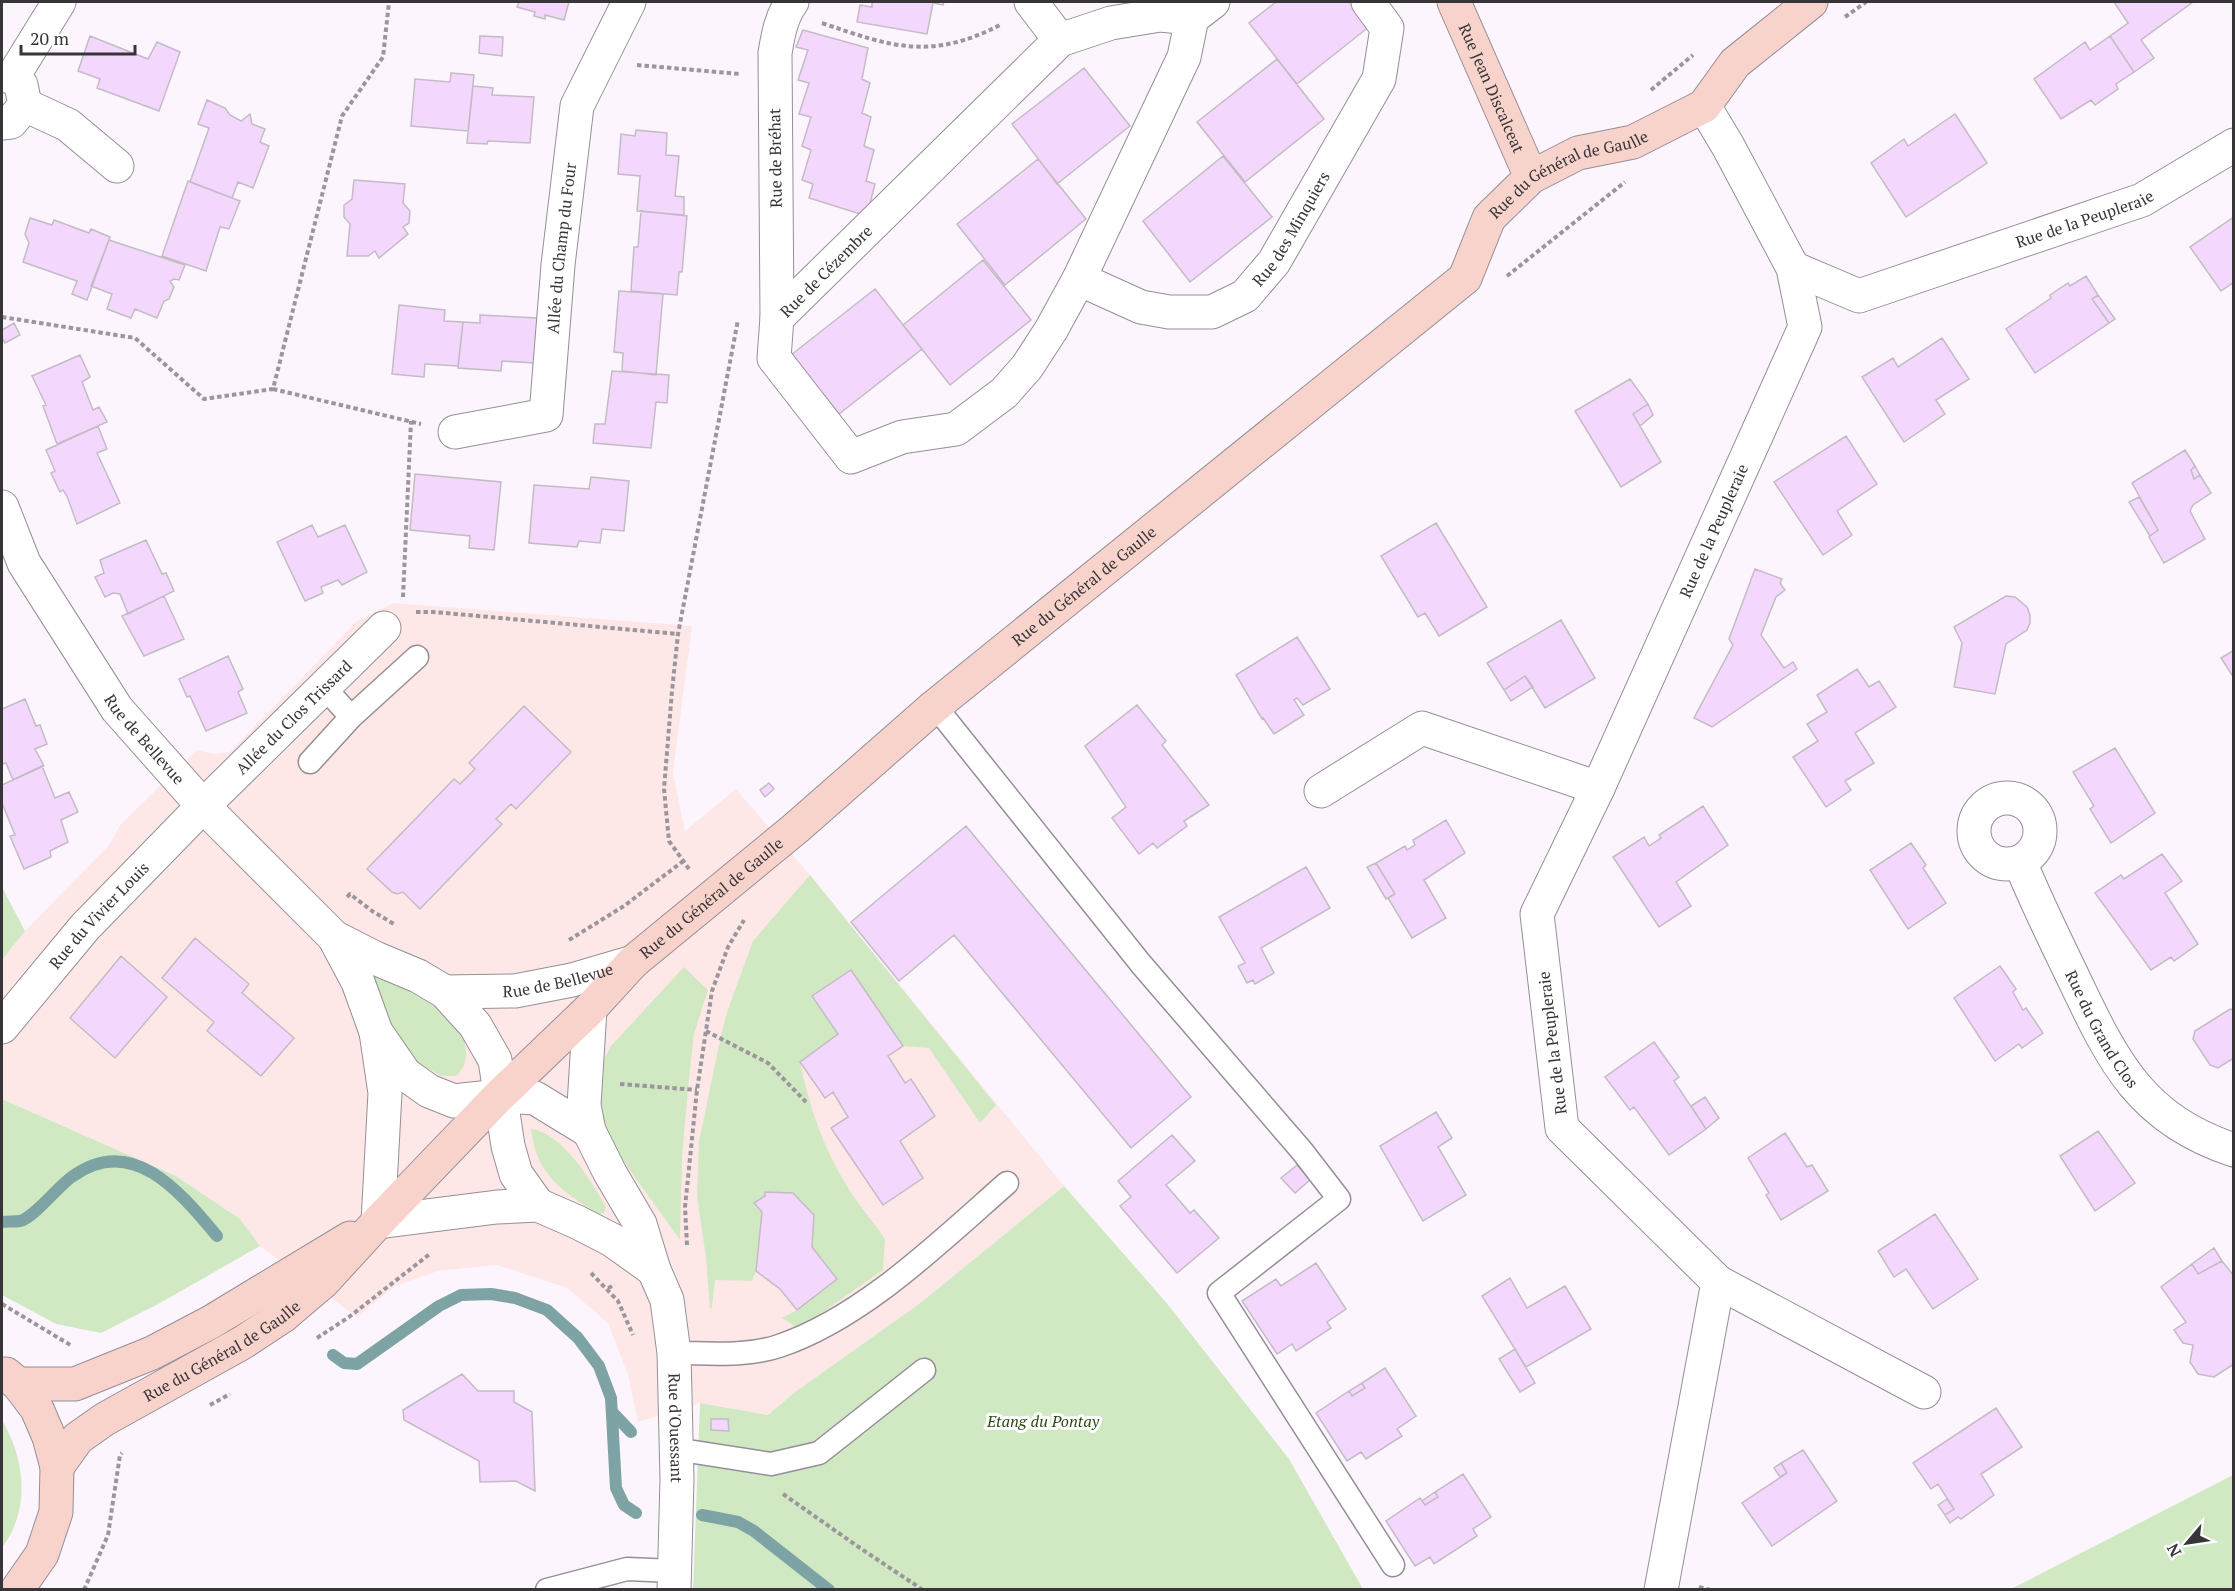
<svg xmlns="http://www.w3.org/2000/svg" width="2235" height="1591" font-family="'PT Serif',serif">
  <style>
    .commercial { fill: #fee8e7 }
    .green { fill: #d0e9c3 }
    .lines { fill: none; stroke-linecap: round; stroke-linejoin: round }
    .stream { stroke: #7da3a4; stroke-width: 12 }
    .building { fill: #f4d7fc; stroke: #c3bcc5; stroke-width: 1.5 }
    .lane-casing { stroke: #958e97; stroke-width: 25 }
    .street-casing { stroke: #958e97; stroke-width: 35 }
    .secondary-casing { stroke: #958e97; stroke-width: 35 }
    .path { stroke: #9c969c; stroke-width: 4; stroke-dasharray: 4.5 3; stroke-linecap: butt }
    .lane { stroke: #fff; stroke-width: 22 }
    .street { stroke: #fff; stroke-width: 33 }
    .secondary { stroke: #f8d3cb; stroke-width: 33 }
    .labels { text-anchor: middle; stroke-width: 6; stroke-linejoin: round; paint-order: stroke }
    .street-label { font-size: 16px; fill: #383538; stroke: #fff }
    .park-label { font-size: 16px; font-style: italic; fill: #2a4915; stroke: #fff }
  </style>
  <rect width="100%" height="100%" fill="#fdf5fe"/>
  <!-- commercial -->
  <path class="commercial" d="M394,603l298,23 -19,147 12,58 51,-42 74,86 254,311 -145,118 -124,88 -27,23 -68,-12 -62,19 -10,-47 -20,-52 -41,-35 -70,-23 -59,6 -43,15 -38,31 -97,-71 -20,-27 -64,-43 -174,-77v-139l23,-29 84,-86 12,-21 76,-74 16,4 17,-2 127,-131z"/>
  <!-- green -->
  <path class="green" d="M810,875l186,230 -16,18 -51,-75 -26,-2 -52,-76 -38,25 25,39 -38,28c9,43 23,86 47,124 11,19 26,35 38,53l-2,31 -80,56 -7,1 -14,-9 15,-8 40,-31 -25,-32 2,-32 -21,-22 -28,-1v4l-11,7 8,9 -6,59 -4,10 -37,-1 -3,27 -2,2 -4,-51 -9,-62 2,-55 23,-110 6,-22 25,-68z
    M2,887l23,44 -23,29z
    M684,967l24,23 -14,44 -5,45 -7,77 -2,84 -61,-85 -16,-32 -4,-32v-23l12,-22z
    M375,974c29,15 91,41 91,78 0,10 -2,17 -10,24h-15l-24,-14 -21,-23 -25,-61z
    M2,1099l174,77 64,43 20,27 -100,57 -59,30 -45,-9 -54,-29z
    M531,1129c31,3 61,53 75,78l-2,6 -6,1c-36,-23 -62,-39 -67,-85z
    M1064,1186l101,115 124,158 74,130 -670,1 7,-187 68,12 27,-23 124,-88z
    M2,1420c23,39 29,89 0,128z
    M2233,1475v114h-222z"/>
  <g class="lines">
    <!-- stream -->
    <path class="stream" d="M2,1222c5,-1 12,0 18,-1 15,-4 39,-36 53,-45 60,-43 108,17 144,60
      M333,1355l11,8 13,1 82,-58 22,-11 30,-1 24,4 32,12 31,28 21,28 12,32 5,90 8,17 12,8
      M612,1412l19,20
      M702,1515l36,7 16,9 75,59"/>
  </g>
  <!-- building -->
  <path class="building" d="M519,2h50l-5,18 -19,-5v4l-11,-3 1,-4 -18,-5z
    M872,2h72l-1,3 -10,-2 -6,31 -70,-12 3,-17 12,2z
    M1276,2h75l19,24 -73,58 -48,-61z
    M2114,2h79l-52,38 13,18 -20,14 -24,-36 18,-13z
    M803,30l65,18 -6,31 8,4 -8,30 9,4 -7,29 10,4 -8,31 9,3 -8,32 -58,-18 4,-14 -11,-4 9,-30 -9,-4 9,-29 -12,-3 10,-31 -11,-3 10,-30 -12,-3z
    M90,36l58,23 9,-17 23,10 -21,59 -62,-23 3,-9 -22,-8z
    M480,36l23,1 -1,19 -23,-3z
    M2110,36l24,36 -18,12 2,5 -23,16 -4,-5 -30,19 -27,-40 51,-37 5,8z
    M1277,59l47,60 -79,63 -48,-60z
    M1084,68l46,58 -73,58 -45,-60z
    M451,73l23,2 -6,56 -57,-5 4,-47 35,3z
    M473,86l20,2 -1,7 42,2 -4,46 -42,-2 -1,3 -20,-1z
    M207,100l18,8 5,7 11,6 9,-7 2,10 13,5 -5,13 9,4 -16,42 -15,-6 -6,16 -42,-16 19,-54 -11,-4z
    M1955,114l32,49 -81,54 -35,-54 33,-24 4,7z
    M636,130l31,3 -1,22 13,1 -4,40 9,1v18l-47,-4 3,-35 -22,-2 3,-40 14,2z
    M1223,156l49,61 -82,65 -47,-61z
    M1038,159l48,60 -81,66 -48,-61z
    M354,180l51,4 -2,19 7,8 -1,12 -6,4 5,7 -29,24 -4,-7 -7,5h-21l3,-32 -6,-7v-12l8,-6z
    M188,181l52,20 -11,28 -9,-2 -14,44 -44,-15z
    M641,211l46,5 -5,56h-3l-2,23 -46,-4 3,-44h4z
    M2234,217v65l-13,9 -31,-44z
    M30,218l22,7 2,-5 35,13 2,-4 19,8 -23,63 -15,-6 5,-13 -54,-19 6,-19 -4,-9z
    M109,240l76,25 -6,15 -5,-1 -4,2 4,6 -5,12 -5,2 -7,17 -22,-9 -4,9 -24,-9 5,-15 -21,-8z
    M983,260l48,60 -81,65 -47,-60z
    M2086,276l12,19 -6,4 17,24 -74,50 -29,-44 45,-31 -1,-3 18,-12 2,3z
    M875,289l47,60 -83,65 -48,-59z
    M619,291l44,3 -7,81 -34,-4 1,-18 -9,-1z
    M2098,295l17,24 -6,4 -17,-24z
    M399,305l46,5 -1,11 19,1 -5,44 -33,-2 -1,13 -32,-3z
    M480,315l58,3 -4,45 -32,-2 -1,10 -43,-3 5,-46 17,1z
    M14,323l6,12 -15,8 -3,-5v-8z
    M1942,338l27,41 -33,21 9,14 -41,28 -42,-65 31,-19 5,9z
    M80,355l10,22 -8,5 11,28 6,-3 8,15 -50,22 -14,-38 3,-1 -14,-29z
    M612,371l57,4 -2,28 -11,-1 -5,46 -58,-5 2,-19h10z
    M1630,379l18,25 -15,10 28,48 -40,25 -46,-76z
    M1648,404l5,11 -13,11 -7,-12z
    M98,426l9,23 -10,4 23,50 -43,21 -10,-28 -4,-6 -3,2 -9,-19 4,-2 -9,-21z
    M1846,436l31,48 -40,27 15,24 -29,20 -49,-73z
    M2185,450l10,16 -4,4 3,9 6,-4 11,18 -18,12 -3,6 15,28 -41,24 -15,-26 9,-7 -26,-47z
    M2195,466l5,9 -6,4 -3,-9z
    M415,474l86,8 -7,68 -25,-2 1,-12 -60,-6z
    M591,477l38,4 -5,50 -22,-2 -2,14 -21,-2 -2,6 -48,-4 5,-58 55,4z
    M2139,497l19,33 -8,6 -21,-34z
    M1436,523l51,84 -48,29 -14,-23 -7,4 -37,-61z
    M312,525l6,12 27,-12 22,47 -25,13 -4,-5 -17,7 2,6 -18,8 -28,-59z
    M146,540l16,34 4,-1 8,18 -46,23 -8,-20 -7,-1 -8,4 -10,-20 9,-4 -4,-13z
    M1755,569l27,10 -2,4 5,7 -9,7 -15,38 23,33 9,-6 4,7 -85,58 -18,-9 39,-73 -4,-6z
    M164,596l20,43 -40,17 -22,-40z
    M2006,596l9,1 12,10 3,8v8l-3,7 -21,14 -11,50 -41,-7 8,-44 -8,-16z
    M1561,620l34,58 -50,30 -20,-32 -21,14 -17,-27z
    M1297,637l33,52 -27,16 -6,-7 -3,2 10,15 -30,19 -11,-16 -1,1 -26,-44z
    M2234,650v28l-13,-20z
    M228,656l15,33 -5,3 9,21 -41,18 -16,-35 -3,1 -8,-18z
    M1857,669l12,18 10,-6 17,26 -41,26 19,30 -29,18 6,9 -25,17 -33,-50 25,-16 -11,-17 20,-12 -10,-17z
    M1525,676l8,11 -22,14 -7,-11z
    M25,699l11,27 4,-1 7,19 -12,5 9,17 -31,14 -7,-17 -3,1 -1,-3v-52z
    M1137,705l29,36 -4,4 47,60 -25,16 3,5 -30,22 -4,-5 -14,11 -27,-36 14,-11 -41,-61z
    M524,706l47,46 -55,57 -5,-5 -15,15 6,5 -82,85 -17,-17 -6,2 -5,-2 -25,-23 87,-90 6,5 15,-15 -6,-6z
    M2115,748l40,65 -44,30 -21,-34 4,-3 -21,-34z
    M42,766l13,32 14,-6 9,20 -17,8 7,22 -18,9 1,6 -27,12 -14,-33 5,-1 -13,-32v-18z
    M769,783l5,6 -9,8 -5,-7z
    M1703,806l25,39 -52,37 15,24 -32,21 -46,-70 31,-20 5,9 12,-8 -2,-3z
    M1446,820l19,33 -41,27 22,38 -34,20 -24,-40 7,-4 -19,-31 29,-17 2,4 8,-5 -2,-5z
    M966,826l225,271 -60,51 -177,-213 -55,46 -48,-59z
    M1911,843l15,22 -3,3 23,35 -38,26 -38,-59z
    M2162,854l20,27 -17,12 33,51 -24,17 -3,-4 -20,13 -56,-77 26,-18 3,4z
    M1376,863l19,31 -9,5 -19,-32z
    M1306,867l24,41 -69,40 13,25 -19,11 -2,-4 -6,3 -9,-17 7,-3 -26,-46z
    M195,938l54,46 -7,9 52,45 -33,38 -54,-45 7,-9 -52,-44z
    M121,956l46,41 -52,61 -45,-40z
    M2000,966l16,23 -3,3 10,18 3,-2 17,25 -21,15 -3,-4 -24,17 -41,-63z
    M851,970l52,76 -15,10 17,27 6,-4 24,37 -35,25 23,37 -40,27 -52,-77 17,-11 -15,-25 -8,6 -25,-36 38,-28 -26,-38z
    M2230,1009l4,1v48l-16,10 -8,-3 -17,-26 2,-8z
    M1654,1042l25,35 -5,4 32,48 -37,26 -35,-48 -4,3 -25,-33z
    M1705,1097l14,21 -13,11 -15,-23z
    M1436,1112l16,26 -14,9 28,48 -43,26 -43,-75z
    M2098,1131l37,52 -40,28 -35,-55z
    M1785,1133l22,34 5,-2 16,26 -47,29 -15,-25 3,-2 -21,-35z
    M1172,1135l23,26 -29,24 24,28 4,-3 25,28 -42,35 -57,-67 11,-9 -13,-16z
    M1297,1165l13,15 -15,13 -14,-15z
    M765,1192l28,1 21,22 -2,32 25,32 -40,31 -17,-21 -24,-18 6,-59 -8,-9 11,-7z
    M1935,1214l43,65 -45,30 -27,-40 -12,8 -16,-26z
    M2214,1248l8,13 -24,13 -6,-10z
    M2222,1261l12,15v88l-20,13 -16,-3 -8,-12 3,-17 -10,-2 -9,-13 12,-8 -25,-35 31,-23 6,10z
    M1316,1263l30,46 -19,13 4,6 -35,23 -4,-7 -15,10 -35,-53 34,-22 5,7z
    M1510,1278l17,30 38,-22 26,43 -65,38 -44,-71z
    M1515,1349l20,34 -15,9 -21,-33z
    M1385,1368l31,48 -19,13 5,7 -36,23 -5,-7 -14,9 -31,-48 33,-22 3,5 13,-8 -3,-5z
    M462,1374l16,17h36v11l18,10 3,79 -19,-10 -36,1 -1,-21 -75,-41 -1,-10z
    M1362,1383l3,5 -13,8 -3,-5z
    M1996,1408l26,39 -41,27 13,21 -33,24 -3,-2 -8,6 -5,-8 9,-6 -16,-25 -7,5 -18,-26z
    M711,1419h17l1,12 -18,-1z
    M1803,1450l34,51 -65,45 -30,-43 45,-30 -6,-10z
    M1781,1463l6,10 -7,4 -6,-9z
    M1463,1474l28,43 -18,12 4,7 -43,28 -4,-7 -15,9 -29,-45 34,-23 5,7 13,-8 -3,-5z
    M1435,1492l3,5 -13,8 -3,-4z
    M1947,1499l7,10 -9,6 -7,-10z"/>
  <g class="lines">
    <!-- lane casing -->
    <g class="lane-casing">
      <path id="lane" d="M324,687l27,30
        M935,706l206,258 161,187 37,48 -120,94 174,272
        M310,762l41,-45 66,-60
        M674,1353c34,0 72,4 105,-7 84,-28 162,-105 228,-163
        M675,1449l96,15 48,-11 105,-83
        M547,1590l80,-21 47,2"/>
    </g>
    <!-- street casing -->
    <g class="street-casing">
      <g id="street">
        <path d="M1031,2l29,38"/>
        <path d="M1192,18l-32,-3 -49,8 -51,17 -283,278 -3,40 77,99 51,-20 54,-8 48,-36 23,-26 24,-37 28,-51 105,-222 8,-39 21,-16"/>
        <path d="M12,78l47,-76"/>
        <path d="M25,105l43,20 49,41"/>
        <path d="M2,123l9,-1 14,-17 -4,-20"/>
        <path id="s1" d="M1793,268l66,28 283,-96 92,-55"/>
        <path id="s2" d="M1079,279l62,28 28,5h43l33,-16 29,-34 105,-183 8,-51 -19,-26"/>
        <path d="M777,318l-2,-265c3,-18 6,-36 17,-51"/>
        <path id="s3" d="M455,432l91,-17 12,-150 19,-159 52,-104"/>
        <path id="s4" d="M2,507l22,56 93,146 86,97 131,131 41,21 43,18 27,16 30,33 20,35 13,86 8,28 22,31"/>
        <path d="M1321,791l101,-63 176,60"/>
        <circle cx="2007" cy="831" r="33"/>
        <path id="s5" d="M2020,862c16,39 34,76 52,113 40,84 67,144 162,175"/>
        <path d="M334,937l24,45 18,50 29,42 24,17 25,10 45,-5 36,2 54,33"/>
        <path id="s6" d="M445,992l70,-1 57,-11 61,-18"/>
        <path id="s7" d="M590,1009l-6,96 5,26 21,42 30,51 14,46 13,30 7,53 3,126 -3,111"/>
        <path id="s8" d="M2,1027l83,-100 118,-121 181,-178"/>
        <path d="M376,1032l9,61 -7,129 119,-15 41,-2 39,17 35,18 42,30"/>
        <path d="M1718,1282l206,110"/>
        <path id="s9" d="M1661,1590l57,-308 -156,-154 -25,-214 61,-126 207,-461 -12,-59 -65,-122 -24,-40"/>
      </g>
    </g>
    <!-- secondary casing -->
    <g class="secondary-casing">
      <g id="secondary">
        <path id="s10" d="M1454,2l77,175"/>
        <path d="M6,1374l12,10 19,25 12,28 8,30 -1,45 -14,42 -25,36"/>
        <path d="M18,1384h57l77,-31 59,-31 139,-84"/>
        <path id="s11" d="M57,1467l21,-29 27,-19 137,-76 41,-27 40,-34 55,-60 121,-126 91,-87 43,-47 163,-134 139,-122 530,-428 24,-60 42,-41 47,-24 55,-11 71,-36 31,-43 76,-61"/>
      </g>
    </g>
    <!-- path -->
    <path class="path" d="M1845,17l21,-15
      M822,23c70,24 109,38 180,1
      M637,65l103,9
      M1651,90l42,-35
      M1507,276l118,-94
      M2,317l133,21 69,61 69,-10 69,-273 41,-59 6,-55
      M273,389l148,35
      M403,597l8,-176
      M416,612h18l244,22
      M689,869l-20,-28 -5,-52 8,-98 6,-57 60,-314
      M347,897l3,-3 22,17 22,13
      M569,940l55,-34 58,-44
      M706,1031l62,32 38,39
      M620,1084l77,6
      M687,1245l-2,-38 12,-117 15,-99 16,-44 16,-27
      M591,1273l27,28 15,34
      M608,1288l7,-3
      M2,1304l70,42
      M317,1338l32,-21 82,-64
      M210,1405l20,-11
      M783,1494l77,54 63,42
      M1699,1587l12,3
      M84,1590l24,-55 12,-80 2,-2"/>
    <!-- lane -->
    <use href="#lane" class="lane"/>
    <!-- street -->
    <use href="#street" class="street"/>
    <!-- secondary -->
    <use href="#secondary" class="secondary"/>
  </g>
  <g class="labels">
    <!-- street labels -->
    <g class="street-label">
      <text dy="6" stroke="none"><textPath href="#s10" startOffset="94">Rue Jean Discalceat</textPath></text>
      <text transform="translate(775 158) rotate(-91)" y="6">Rue de Bréhat</text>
      <text dy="6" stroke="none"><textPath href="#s11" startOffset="2008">Rue du Général de Gaulle</textPath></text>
      <text dy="6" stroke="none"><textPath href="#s1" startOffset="310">Rue de la Peupleraie</textPath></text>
      <text dy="6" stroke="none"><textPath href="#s2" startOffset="258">Rue des Minquiers</textPath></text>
      <text dy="6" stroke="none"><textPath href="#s3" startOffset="260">Allée du Champ du Four</textPath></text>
      <text transform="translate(826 271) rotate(-45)" y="6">Rue de Cézembre</text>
      <text dy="6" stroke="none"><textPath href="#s9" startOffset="1170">Rue de la Peupleraie</textPath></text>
      <text dy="6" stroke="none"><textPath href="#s11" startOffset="1360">Rue du Général de Gaulle</textPath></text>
      <text dy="6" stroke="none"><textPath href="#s8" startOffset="426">Allée du Clos Trissard</textPath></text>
      <text dy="6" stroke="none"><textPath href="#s4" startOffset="274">Rue de Bellevue</textPath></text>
      <text dy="6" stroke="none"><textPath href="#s11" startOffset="874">Rue du Général de Gaulle</textPath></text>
      <text dy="6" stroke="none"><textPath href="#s8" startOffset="148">Rue du Vivier Louis</textPath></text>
      <text dy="6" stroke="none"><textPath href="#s6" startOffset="114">Rue de Bellevue</textPath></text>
      <text dy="6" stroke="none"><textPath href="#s5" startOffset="186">Rue du Grand Clos</textPath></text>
      <text transform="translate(1552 1043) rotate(-97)" y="6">Rue de la Peupleraie</text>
      <text dy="6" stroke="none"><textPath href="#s11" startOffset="204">Rue du Général de Gaulle</textPath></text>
      <text dy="6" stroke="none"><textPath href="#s7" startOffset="438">Rue d'Ouessant</textPath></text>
    </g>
    <!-- park labels -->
    <g class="park-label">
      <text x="1043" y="1427">Etang du Pontay</text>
    </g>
  </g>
  <!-- border -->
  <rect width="2235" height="1591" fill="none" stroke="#383538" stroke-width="6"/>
  <!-- north arrow -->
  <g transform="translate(2187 1543) rotate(241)" stroke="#ffffff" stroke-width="4.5" paint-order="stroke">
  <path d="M0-4.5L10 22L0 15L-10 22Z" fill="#383538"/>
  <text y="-9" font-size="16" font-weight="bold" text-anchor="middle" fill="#383538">N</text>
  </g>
  <!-- scale -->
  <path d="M21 45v9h114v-9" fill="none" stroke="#383538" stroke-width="3"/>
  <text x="30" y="45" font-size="18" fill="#383538" stroke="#ffffff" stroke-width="4.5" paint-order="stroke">20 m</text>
</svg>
